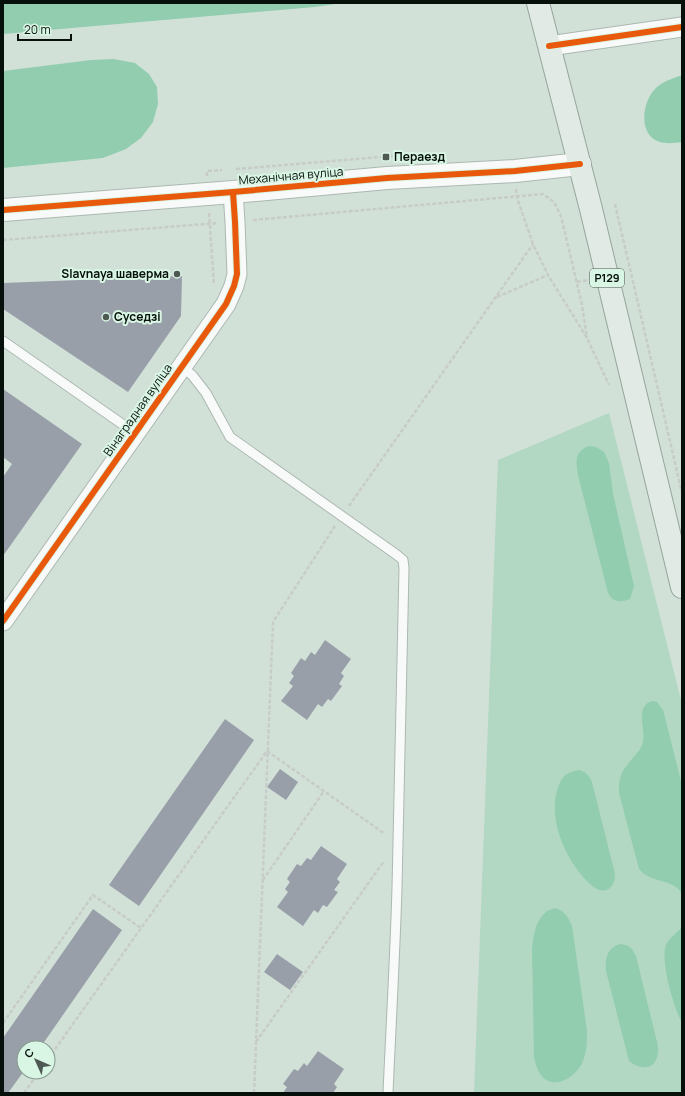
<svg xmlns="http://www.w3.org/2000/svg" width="685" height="1096" font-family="Manrope,sans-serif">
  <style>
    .green { fill: #b2d7c2 }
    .forest { fill: #92cdaf }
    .building { fill: #989fa9 }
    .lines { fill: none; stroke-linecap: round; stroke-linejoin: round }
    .lane-casing { stroke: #acb8b1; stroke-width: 11 }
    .street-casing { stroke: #acb8b1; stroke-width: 21 }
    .secondary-casing { stroke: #acb8b1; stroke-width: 24 }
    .primary-casing { stroke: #94a59c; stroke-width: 24 }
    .path { stroke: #c7ccc9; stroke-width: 2.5; stroke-dasharray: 4 2; stroke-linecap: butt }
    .lane { stroke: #f8faf9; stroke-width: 9 }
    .street { stroke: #f8faf9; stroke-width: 19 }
    .secondary { stroke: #f8faf9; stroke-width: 22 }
    .primary { stroke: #e2eae6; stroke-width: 22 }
    .cycleway-casing { stroke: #d9f5e4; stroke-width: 8 }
    .cycleway { stroke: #e8590c; stroke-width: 6 }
    .poi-dot { fill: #4e5953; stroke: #d9f5e4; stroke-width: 1.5 }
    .labels { text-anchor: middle; stroke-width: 4; stroke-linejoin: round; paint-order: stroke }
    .shield { fill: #d9f5e4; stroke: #46554c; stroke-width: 1 }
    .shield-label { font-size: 11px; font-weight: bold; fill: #07100b }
    .poi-label { font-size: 12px; font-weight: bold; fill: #07100b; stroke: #d9f5e4; text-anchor: start }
    .street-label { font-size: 12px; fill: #07100b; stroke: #d9f5e4 }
  </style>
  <rect width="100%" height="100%" fill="#d2e1d8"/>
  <!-- green -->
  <path class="green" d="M609,413l73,291v389h-208l24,-633z"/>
  <!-- forest -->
  <path class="forest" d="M3,3h339l-27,4 -312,27z
    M114,59l21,4 14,11 8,13 1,17 -5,18 -12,16 -15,11 -23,9 -100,10v-97l88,-11z
    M682,75v67c-7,1 -15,2 -22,0 -23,-7 -18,-42 -3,-55 7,-6 17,-9 25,-12z
    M588,446l8,1 8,5 5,11 4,31 21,92 -4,13c-10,4 -17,3 -22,-6l-30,-118c-2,-13 -4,-22 10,-29z
    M652,701l5,1 6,8 19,75v109c-8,-16 -31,-10 -43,-25l-20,-76c-1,-21 6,-25 18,-40 3,-3 5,-7 6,-11 3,-14 -9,-35 9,-41z
    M579,770c7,2 10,5 13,12l23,92c0,16 -12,22 -24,11 -23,-21 -43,-62 -34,-94 3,-12 8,-19 22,-21z
    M555,908c10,3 13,9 17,18l15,105c0,12 0,23 -6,34 -6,11 -23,23 -36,14 -7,-5 -9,-14 -11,-22l-2,-109 2,-14 3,-10 5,-8 5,-5z
    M682,927v96c-8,-15 -22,-62 -16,-78 3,-7 11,-12 16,-18z
    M620,944c10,1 12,4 16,12l20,82c2,6 3,13 1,19 -4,15 -19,11 -28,4l-23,-90c-1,-13 1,-23 14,-27z"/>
  <!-- building -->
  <path class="building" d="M182,276l-1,40 -53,76 -125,-83v-26z
    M3,389l79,55 -79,112v-79l9,-13 -9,-7z
    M325,640l26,19 -10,14 3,3 -5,8 3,2 -11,15 -3,-2 -6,8 -4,-3 -11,16 -26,-19 12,-15 -4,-3 5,-7 -3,-3 10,-15 4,3 6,-9 4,3z
    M225,719l29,21 -115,166 -30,-21z
    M280,769l18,13 -12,18 -19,-13z
    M321,846l26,18 -10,15 3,3 -6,8 4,2 -11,15 -4,-2 -5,8 -4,-3 -11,16 -26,-19 11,-15 -3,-3 5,-7 -3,-3 10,-15 4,2 6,-8 4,2z
    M93,909l29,21 -82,118h-16v23l-16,22h-5v-55z
    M277,954l26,18 -13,18 -26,-18z
    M318,1051l26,18 -10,15 3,3 -4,6h-50l4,-6 -4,-3 11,-15 4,2 6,-8 3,3z"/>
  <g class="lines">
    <!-- lane casing -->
    <g class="lane-casing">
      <path id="lane" d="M3,341l132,92
        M182,367l10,8 14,18 24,44 167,118 6,5 1,8c-2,107 -5,213 -7,320 -2,68 -6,137 -9,205"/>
    </g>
    <!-- street casing -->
    <g class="street-casing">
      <path id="street" d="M549,46l133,-19
        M3,621l223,-317 8,-18 3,-12 -2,-52 -2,-30"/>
    </g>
    <!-- secondary casing -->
    <g class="secondary-casing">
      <path id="secondary" d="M3,210l230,-18 154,-14 128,-7 65,-7"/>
    </g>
    <!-- primary casing -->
    <g class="primary-casing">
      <path id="primary" d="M538,3l53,206 91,378"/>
    </g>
    <!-- path -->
    <path class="path" d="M390,156l24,-1
      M236,169l145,-12
      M207,176v-5l15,-1
      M516,189l1,9 16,46 15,31 39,63 22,47
      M615,204l67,289
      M209,213l5,71
      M253,220l290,-26 11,8 7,14 21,89 5,33
      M3,240l215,-17
      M577,282l12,-2
      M497,297l51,-22
      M349,506l184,-262
      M263,880l61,-89
      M3,1023l90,-128 48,33
      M256,1042l128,-181
      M48,1059l219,-308 118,83
      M24,1093l15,-21
      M254,1093l19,-471 62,-96"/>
    <!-- lane -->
    <use href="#lane" class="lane"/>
    <!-- street -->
    <use href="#street" class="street"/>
    <!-- secondary -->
    <use href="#secondary" class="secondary"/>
    <!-- primary -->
    <use href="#primary" class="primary"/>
    <!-- cycleway casing -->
    <g class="cycleway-casing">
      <path id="cycleway" d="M549,46l133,-19
        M3,210l230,-18 154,-14 128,-7 65,-7
        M3,621l223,-317 8,-18 3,-12 -2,-52 -2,-30"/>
    </g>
    <!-- cycleway -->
    <use href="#cycleway" class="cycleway"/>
  </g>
  <!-- markers -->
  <g class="poi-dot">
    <rect x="382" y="153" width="8" height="8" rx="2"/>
    <circle cx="177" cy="274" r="4"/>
    <circle cx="106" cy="317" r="4"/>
  </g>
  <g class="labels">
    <!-- shield labels -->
    <rect class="shield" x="590" y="269" width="34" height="18" rx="3"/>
    <g class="shield-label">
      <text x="607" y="282">Р129</text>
    </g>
    <!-- poi labels -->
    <g class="poi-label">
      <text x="394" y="161">Пераезд</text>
      <text x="169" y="278" text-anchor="end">Slavnaya шаверма</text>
      <text x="114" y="321">Суседзі</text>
    </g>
    <!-- street labels -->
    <g class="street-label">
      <text transform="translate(291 176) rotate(-5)" y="4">Механічная вуліца</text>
      <text transform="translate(138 410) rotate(-55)" y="4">Вінаградная вуліца</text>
    </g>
  </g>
  <!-- border -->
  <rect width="685" height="1096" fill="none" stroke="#07100b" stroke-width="8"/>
  <!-- north arrow -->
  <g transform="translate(36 1060) rotate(315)"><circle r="19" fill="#d9f5e4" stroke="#85998d"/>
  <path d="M0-3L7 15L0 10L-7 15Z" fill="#4e5953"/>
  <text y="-6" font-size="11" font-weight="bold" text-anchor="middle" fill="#07100b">С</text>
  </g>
  <!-- scale -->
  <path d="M18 34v6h53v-6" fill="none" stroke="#07100b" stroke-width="2"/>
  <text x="24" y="34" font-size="12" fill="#07100b" stroke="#d9f5e4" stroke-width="3" paint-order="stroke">20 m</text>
</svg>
